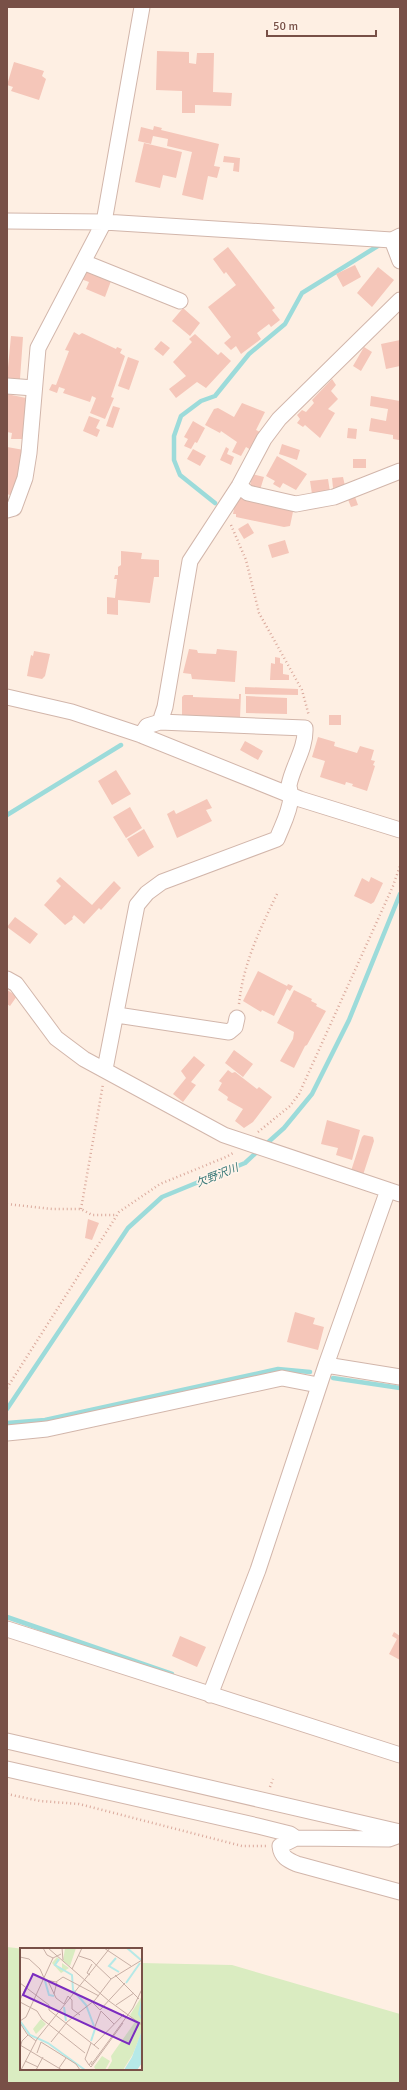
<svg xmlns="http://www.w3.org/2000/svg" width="407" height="2090" font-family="Signika,'Noto Sans JP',sans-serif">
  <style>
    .green { fill: #daecc1 }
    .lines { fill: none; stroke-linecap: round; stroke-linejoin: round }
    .stream { stroke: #9cdbda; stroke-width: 4.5 }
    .building { fill: #f5c6b9 }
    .minor-casing { stroke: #d2b6ab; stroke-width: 17 }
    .path { stroke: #daa99c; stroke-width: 2.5; stroke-dasharray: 1 3; stroke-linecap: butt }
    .minor { stroke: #fff; stroke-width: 15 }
    .labels { text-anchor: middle; stroke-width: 3; stroke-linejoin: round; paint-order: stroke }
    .water-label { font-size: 11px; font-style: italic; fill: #377776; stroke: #fff4eb }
    .inset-river { fill: none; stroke: #b6e9e7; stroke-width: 2 }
    .inset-road { fill: none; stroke: #c8afa5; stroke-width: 1 }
    .view { fill: #7b2cbf; fill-opacity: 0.15; stroke: #7b2cbf; stroke-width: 2 }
    .inset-edge { fill: none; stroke: #785047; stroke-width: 2 }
  </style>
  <rect width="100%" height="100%" fill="#feefe3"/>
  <!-- green -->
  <path class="green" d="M7,1947l18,2h-4v120h120v-106l91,2 168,49v69h-393z"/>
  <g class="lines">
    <!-- stream -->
    <path class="stream" d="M215,503l-35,-28 -6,-15v-24l7,-20 20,-15 14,-5 34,-42 36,-30 17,-31 79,-49
      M7,815l114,-70
      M265,1145l19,-17 28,-34 37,-74 51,-126
      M333,1378l67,10
      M7,1409l121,-181 34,-31 83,-34 14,-13
      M7,1423l38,-3 233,-51 32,3
      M7,1617l165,57"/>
  </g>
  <!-- building -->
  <path class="building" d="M157,51l32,1v11l7,1 1,-11h17l-1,39 19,1 -1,13 -36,-1v8h-13v-22l-26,-1z
    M14,62l30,9 -2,5 4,3 -7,21 -28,-9 2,-4 -6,-2z
    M154,126l8,2 -1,2 58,14 -5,22 6,1 -3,11 -9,-2 -5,24 -21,-5 10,-43 -25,-6 1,-7 -15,-3 -2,8 -13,-3 3,-14 12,3z
    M144,143l38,9 -6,26 -13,-3 -3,13 -25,-6z
    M224,156l16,2 -1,14 -6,-1 1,-8 -11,-1z
    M228,247l47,61 -3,2 8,10 -9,7 -2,-3 -12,9 4,6 -20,15 -5,-8 -5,4 -7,-7 7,-6 -23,-30 28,-22 -10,-13 -2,2 -11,-15z
    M355,265l6,12 -18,10 -7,-13z
    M378,267l16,13 -22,27 -15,-14z
    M85,270l26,11 -6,16 -19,-8 3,-7 -8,-3z
    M183,308l17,15 -10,13 -18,-15z
    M74,332l5,3 3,-2 34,16 1,-2 5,2 -2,4 5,3 -14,41 3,1 -9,21 -15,-6 6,-15 -4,-2 -2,6 -27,-9 2,-4 -6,-2 -2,6 -8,-3 3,-6 4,1 13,-34 -4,-1z
    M195,334l23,21 3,-3 10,9 -25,27 -9,-6 -21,16 -7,-9 17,-13 -13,-14 19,-20 -3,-3z
    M11,336l12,1 -3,42 -13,-1z
    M400,340v26l-14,3 -5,-25z
    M161,341l9,7 -7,8 -9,-7z
    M364,347l8,5 -11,19 -8,-5z
    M128,357l11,4 -10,29 -11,-4z
    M332,379l4,6 -5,6 7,8 -10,10 7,4 -15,25 -15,-13 -2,2 -6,-4 3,-4 -3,-4 5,-5 4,2 8,-9 -2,-3z
    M7,394l19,4 -2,41h-13l1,-6 -5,-1z
    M371,396l29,5 -1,39 -6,-1v-4l-24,-4 2,-13 15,3 2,-12 -18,-3z
    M242,403l23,9 -9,18 4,2 -9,18 -5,-3 -5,9 -9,-4 5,-10 -16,-11 -1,2 -15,-8 9,-16 4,-1 16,9z
    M113,406l7,2 -7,20 -7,-2z
    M89,416l11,4 -4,8 4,2 -3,7 -14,-6z
    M193,421l12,7 -8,15 -2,-1 -4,7 -7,-3 4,-7 -4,-2z
    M348,428l9,1 -1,10 -9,-1z
    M282,444l18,6 -3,10 -18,-6z
    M7,447l17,3 -6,36 -8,9 -3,-1z
    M226,447l3,2 -2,5 7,3 -3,8 -11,-5z
    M193,449l13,7 -6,10 -13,-7z
    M277,456l30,18 -11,16 -13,-7 -3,5 -7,-4 2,-3 -9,-5z
    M353,459h13v9h-13z
    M252,474l12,3 -4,13 -10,-3z
    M343,477l2,9 -12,2 -1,-10z
    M328,479l2,13 -18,2 -2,-13z
    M354,494l4,11 -7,2 -4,-10z
    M237,495l57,12 -4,19 -6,1 -48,-10v-3h-3z
    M248,523l6,10 -10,6 -6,-10z
    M285,540l4,13 -17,5 -4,-13z
    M121,551l21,2 -1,6 18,1v17h-5l-4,26 -32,-3v15l-11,-1v-17l8,1 2,-19h-3l1,-4h3v-8l3,-2z
    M189,649l8,1 1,3 18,1 1,-5 20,2 -2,31 -43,-3 -1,-5 -8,-1z
    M34,651l16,3 -5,22 -3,3 -15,-3 4,-21 2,1z
    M275,657l5,1v5l3,1v10l6,1v5h-19l1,-17 4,1z
    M245,687l53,2v6l-53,-1z
    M239,694h2l-1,24 -58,-3v-18l2,-2h9v2l46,2z
    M246,696l41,2v16l-41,-1z
    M329,715h12v10h-12z
    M318,737l17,5 -1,4 23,7 3,-7 14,4 -3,10 4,1 -2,4 2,1 -8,25 -15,-5 1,-2 -7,-2 -1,3 -25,-8 5,-16 -13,-4z
    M245,741l18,10 -5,9 -18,-10z
    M116,770l15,24 -19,11 -14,-24z
    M207,799l5,9 -6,2 6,11 -35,17 -10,-24 7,-4 2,4z
    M130,807l12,21 -16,10 -13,-21z
    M144,829l10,18 -16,10 -11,-18z
    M60,877l32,28 22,-24 7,7 -20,22 -2,-2 -15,16 -10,-9 -2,3 1,1 -8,6 -21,-20 17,-19 -5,-5z
    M371,877l12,6 -9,19 -3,2 -17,-8 8,-18 7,4z
    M15,917l23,17 -8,10 -23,-17z
    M258,971l29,15 1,-2 5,2 -3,5 -3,-2 -13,27 -12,-6 -1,2 -18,-11z
    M7,990l10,6 -7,10 -3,-2z
    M294,990l18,9 -1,2 6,3 -1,2 10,5 -19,34 -2,1 -11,22 -14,-7 13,-22 1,-7 -17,-9z
    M234,1050l19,14 -10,13 -18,-14z
    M194,1056l11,9 -14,17 5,3 -13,17 -10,-8 13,-16 -5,-7z
    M228,1070l4,3 3,-1 22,17 2,-2 13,10 -19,25 -9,6 -9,-7 8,-12 -16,-9 1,-3 -10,-7 4,-7 -3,-2z
    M327,1120l33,10 -8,30 -16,-5 2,-7 -17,-4z
    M364,1135l9,2 1,4 -11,34 -12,-4 11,-34z
    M88,1219l11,4 -7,17 -7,-2z
    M295,1312l20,6 -2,6 11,3 -6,23 -31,-8z
    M394,1632l6,4v24l-11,-6 8,-15 -5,-3z
    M180,1636l26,11 -9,20 -25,-11z"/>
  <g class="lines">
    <!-- minor casing -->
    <g class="minor-casing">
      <path id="minor" d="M7,221l97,1 288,18 8,-4
        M392,240l8,21
        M83,262l97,39
        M7,386l27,2
        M239,486l9,7 48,11 38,-7 66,-26
        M7,510l7,-2 11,-30 4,-25 9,-105 66,-126 38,-215
        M7,697l65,15 69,23 159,64 100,31
        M141,735l6,-9 13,-4 5,-15 25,-146 49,-75 25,-47 15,-20 121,-119
        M7,979l9,5 40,54 28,21 140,76 176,59
        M117,1015l112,17 6,-5 2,-9
        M105,1069l32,-164 10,-12 15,-11 115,-43c5,-13 13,-27 14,-42 0,-4 -2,-8 -2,-12 4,-20 17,-36 16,-57l-145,-6
        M388,1190l-62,175 74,12
        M7,1433l40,-4 235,-51 36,7
        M7,1629l393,126
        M210,1695l48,-125 68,-205
        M7,1741l393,91
        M7,1769l251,57 32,8 6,4
        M400,1835l-11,4 -93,-1 -16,8c1,11 8,14 17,18l103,28"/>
    </g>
    <!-- path -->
    <path class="path" d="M231,525l15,35 13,53 43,77 7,26
      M239,1004c4,-40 21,-75 38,-110
      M258,1132l32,-26 9,-12 94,-208 7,-20
      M7,1204l45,5h29l11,6h25
      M81,1209l22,-125
      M7,1388l112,-176 41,-28 66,-27 7,-4
      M270,1787l3,-8
      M7,1794l33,7 39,3 163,42h24"/>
    <!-- minor -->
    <use href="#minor" class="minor"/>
  </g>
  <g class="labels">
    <!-- water labels -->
    <g class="water-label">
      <text transform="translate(217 1175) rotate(-22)" y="4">欠野沢川</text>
    </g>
  </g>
  <!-- overview -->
  <g transform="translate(20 1948)">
    <rect width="122" height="122" fill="#feefe3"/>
    <path d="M45,0h11l-6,18 -7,-5zM37,9l3,3 -5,5 2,2 5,1v-5l7,5 -8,5 -9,-10zM122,48v35l-9,23 -10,16h-16l5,-9 -1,-5 24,-34 -5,-7zM21,71l5,5 -10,10 -3,-5zM82,108l8,5 -5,9h-9l-2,-3z" fill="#daecc1"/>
    <path d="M122,82v33l-5,7h-13l8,-13z" fill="#b6e9e7"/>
    <path class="inset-river" d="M107,0l14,12M96,10l-7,8 10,6M39,11l-4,6 17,10 1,15 13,15 8,21M25,33l4,14 5,1M106,35l14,-20M122,52l-3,14 3,5M44,59l2,14M0,73l10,14 18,8 37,27M71,93l4,-12"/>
    <path class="inset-road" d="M23,0l4,7 6,3M28,0l61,53 33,24M42,0l1,12M84,0l27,18M59,8l12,4 20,19M0,9l9,2 11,10 4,9M52,21l10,-21M70,27l-3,-2 5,-9M95,27l24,24M25,32l11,2 7,-5 36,19M28,33l8,17 8,6M0,35l29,22v5l50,39M34,46l3,-12M0,52l6,-13M0,54l17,9 5,8 43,34M73,55l7,7 25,-27M44,56l4,-8 4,4v9l8,6M96,57l18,-12M81,63l13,13M0,73l6,-4 27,-59 8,-4M0,75l7,11 9,7M74,81l7,-18M31,94l16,-20 28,-22 16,-21 31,-19M71,95l-6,16 4,6 3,-4M0,97l42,25M74,97l30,-31M0,100l2,-7 6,-6M17,105l4,-11 35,22 4,6M5,113l13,6M69,117l2,2 32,-44M71,117l42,-57 9,-19M39,120l7,-10M1,122l16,-31 73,-91M16,122l7,-13"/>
    <path class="view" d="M13,26l106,49 -10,21 -106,-49z"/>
    <rect width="122" height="122" class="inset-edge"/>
  </g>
  <!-- border -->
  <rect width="407" height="2090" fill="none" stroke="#785047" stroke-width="16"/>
  <!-- scale -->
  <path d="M267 30v6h109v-6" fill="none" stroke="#785047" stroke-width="2"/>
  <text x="273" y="30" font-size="12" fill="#785047" stroke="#fff4eb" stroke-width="3" paint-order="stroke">50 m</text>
</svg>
